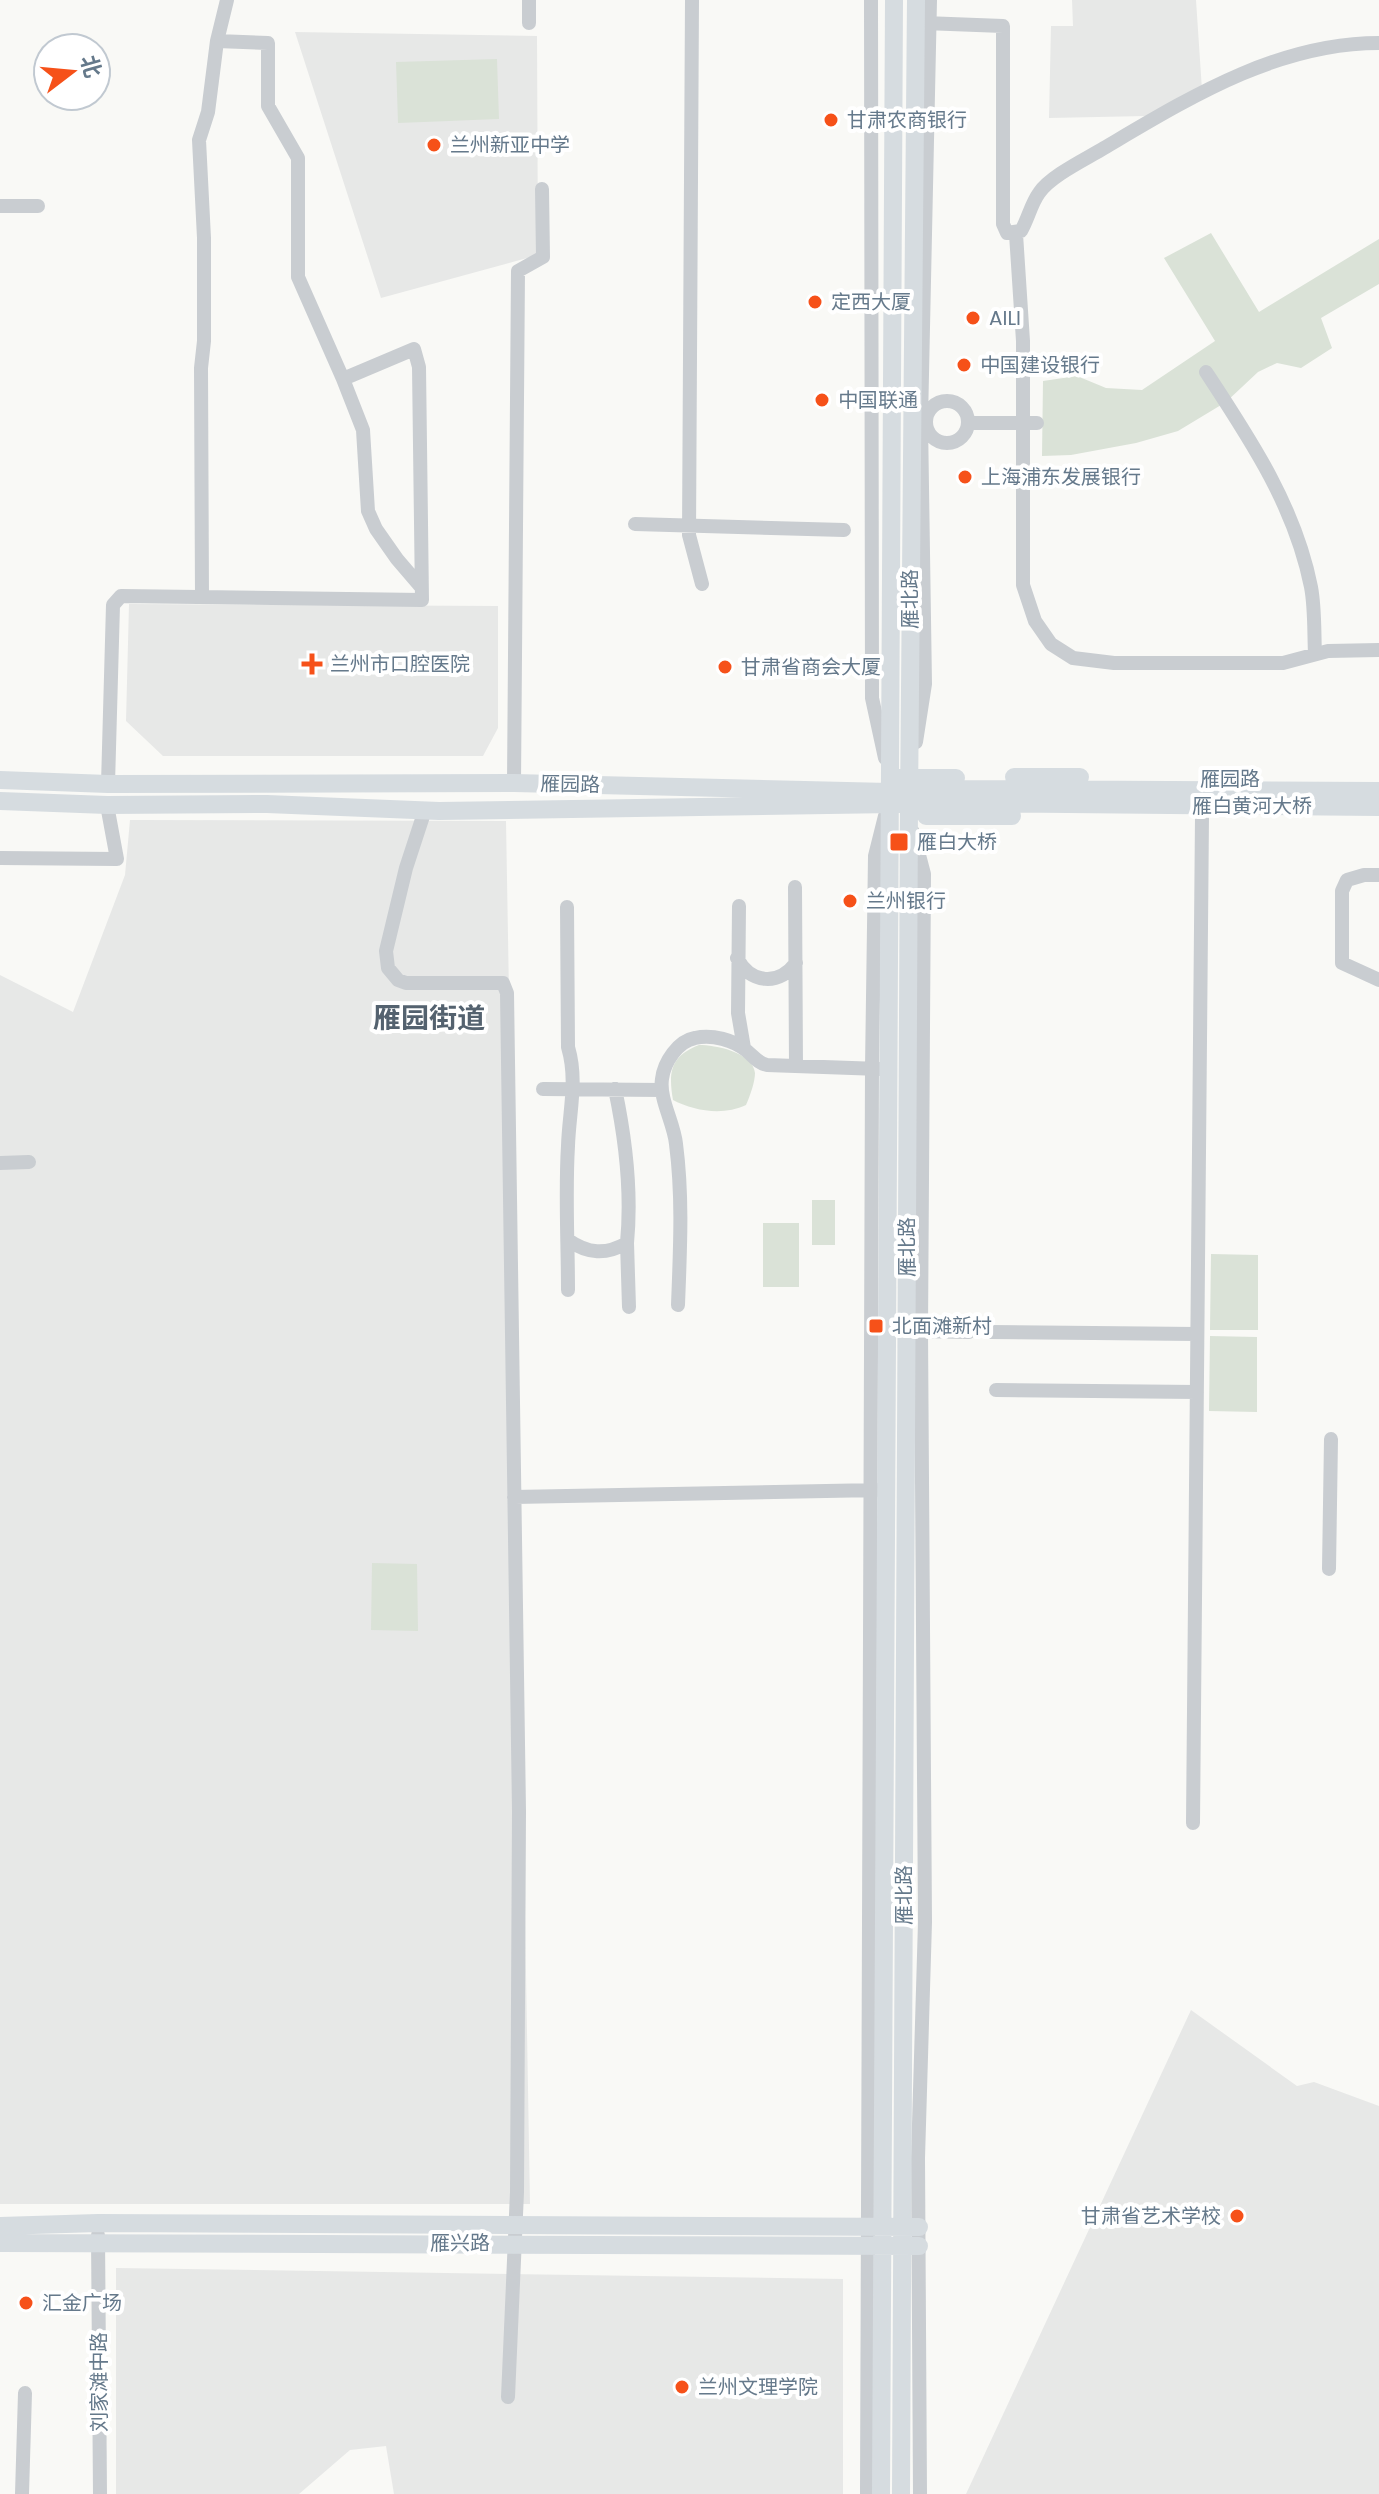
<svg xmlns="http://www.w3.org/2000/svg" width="1379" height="2494" font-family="Poppins,'Noto Sans SC',sans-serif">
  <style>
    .built { fill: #e7e8e7 }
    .green { fill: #dae2d7 }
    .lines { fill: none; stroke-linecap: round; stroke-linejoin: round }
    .minor { stroke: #c9cdd1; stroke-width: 14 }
    .major { stroke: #d6dce0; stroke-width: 18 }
    .poi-dot { fill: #f65119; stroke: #fff; stroke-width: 3 }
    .labels { text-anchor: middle; stroke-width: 8; stroke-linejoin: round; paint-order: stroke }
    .poi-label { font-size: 20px; fill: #65798b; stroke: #fff; text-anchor: start }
    .street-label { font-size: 20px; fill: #65798b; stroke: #fff }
    .district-label { font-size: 28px; font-weight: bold; fill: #54626f; stroke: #fff }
  </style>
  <rect width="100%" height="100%" fill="#f9f9f6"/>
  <!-- built -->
  <path class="built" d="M1072,0h124l6,90 -56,26 -97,2 2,-92h22z
    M295,32l242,4 1,219 -157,43z
    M129,604l369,2v122l-15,28h-320l-37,-35z
    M130,820l376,1 24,1383h-530v-1229l73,37 52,-137z
    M1191,2010l106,76 17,-4 65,24v388h-413z
    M116,2268l727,11v215h-449l-8,-48 -36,4 -51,44h-183z"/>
  <!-- green -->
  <path class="green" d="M497,59l2,60 -101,4 -2,-61z
    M1211,233l48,79 120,-73v45l-58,34 11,30 -31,20 -24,-5 -19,9 -32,30 -48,29 -42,12 -65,12 -29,1 1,-75 34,-5 29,12 36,2 73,-49 -51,-83z
    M699,1045c16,0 54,7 56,28 0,9 -5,23 -9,32 -23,11 -52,6 -73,-5 -5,-29 -2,-44 26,-55z
    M812,1200h23v45h-23z
    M763,1223h36v64h-36z
    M1211,1254l47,1v75h-48z
    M1210,1336l47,1v75l-48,-1z
    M372,1563l45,1 1,67 -47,-1z"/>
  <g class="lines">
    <!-- minor -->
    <path class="minor" d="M529,0v23
      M692,0l-3,535 13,49
      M871,0l1,698 13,60
      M924,23l79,3v198l4,9 14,-2c7,-12 10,-27 18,-38 11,-17 47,-34 65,-45 85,-50 173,-105 275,-105
      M0,206h38
      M1016,234l7,107v244l12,36 16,23 22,14 41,5h169l45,-12 51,-1
      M1206,372c44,67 89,134 105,215 4,21 3,45 4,67
      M343,379l20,51 5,81 8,18 21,30 24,28
      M926 422a21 21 0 1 1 42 0a21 21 0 1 1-42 0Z
      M968,423h69
      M635,524l209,6
      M202,596l-1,-228 3,-27v-103l-5,-98 9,-28 9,-71 10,-41
      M916,742l9,-58 -4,-263 9,-421
      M514,783l4,-512 25,-14 -1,-68
      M108,784l5,-179 8,-9 301,4 -3,-233 -5,-18 -71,30 -45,-102v-119l-30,-52v-63l-51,-2
      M425,810l-19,58 -20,83 2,17 10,12 8,3h97l4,10 12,818 -2,381 -9,205
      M913,832l11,42 -3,457 4,591 -7,236 2,336
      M0,858l117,1 -10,-54
      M1379,875h-15l-17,5 -5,11v72l37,17
      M795,887l1,179
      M739,906l-1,107 6,35
      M567,907l1,140c10,34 1,65 0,99 -3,48 0,96 0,144
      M737,958c14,26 41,28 59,5
      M543,1089l119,1
      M0,1163l29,-1
      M568,1240c20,14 38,15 59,3 5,-52 -1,-102 -12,-154
      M627,1243l2,64
      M678,1305c2,-54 5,-107 -2,-161 -2,-21 -17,-45 -14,-65 2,-17 16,-38 33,-41 17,-4 39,2 52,13 7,6 11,12 20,14l113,4
      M915,1331l54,1
      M990,1332l207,2
      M996,1390l201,2
      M514,1497l363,-7
      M1329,1569l2,-130
      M1193,1823l9,-1007
      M98,2235l2,259
      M22,2494l3,-101
      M867,2494l5,-1426 3,-212 10,-40"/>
    <!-- major -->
    <path class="major" d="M1014,777h66
      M898,778h58
      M0,780l108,4 406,-1 375,9 72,-3 418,2
      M0,801l107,4 160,-1 172,7 521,-8 419,4
      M926,816h86
      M0,2226l98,-3 821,4
      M0,2243l919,3
      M881,2494l13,-2494
      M901,2494l8,-1689 7,-805"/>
  </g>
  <!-- markers -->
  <g class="poi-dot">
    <circle cx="831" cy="120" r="8"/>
    <circle cx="434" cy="145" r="8"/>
    <circle cx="815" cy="302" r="8"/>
    <circle cx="973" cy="318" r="8"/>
    <circle cx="964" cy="365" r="8"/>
    <circle cx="822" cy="400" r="8"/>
    <circle cx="965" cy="477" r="8"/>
    <path d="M308 652h8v8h8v8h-8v8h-8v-8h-8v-8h8z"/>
    <circle cx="725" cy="667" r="8"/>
    <rect x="889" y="832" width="20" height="20" rx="4"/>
    <circle cx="850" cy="901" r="8"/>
    <rect x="868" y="1318" width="16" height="16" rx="4"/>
    <circle cx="1237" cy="2216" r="8"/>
    <circle cx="26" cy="2303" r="8"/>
    <circle cx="682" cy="2387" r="8"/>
  </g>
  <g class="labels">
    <!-- poi labels -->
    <g class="poi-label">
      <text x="847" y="127">甘肃农商银行</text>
      <text x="450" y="152">兰州新亚中学</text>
      <text x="831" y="309">定西大厦</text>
      <text x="989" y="325">AILI</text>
      <text x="980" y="372">中国建设银行</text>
      <text x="838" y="407">中国联通</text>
      <text x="981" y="484">上海浦东发展银行</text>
      <text x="330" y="671">兰州市口腔医院</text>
      <text x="741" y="674">甘肃省商会大厦</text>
      <text x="917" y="849">雁白大桥</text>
      <text x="866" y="908">兰州银行</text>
      <text x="892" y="1333">北面滩新村</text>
      <text x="1221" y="2223" text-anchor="end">甘肃省艺术学校</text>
      <text x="42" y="2310">汇金广场</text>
      <text x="698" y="2394">兰州文理学院</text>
    </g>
    <!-- street labels -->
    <g class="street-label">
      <text transform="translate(910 599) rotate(-90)" y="7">雁北路</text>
      <text x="1230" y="786">雁园路</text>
      <text transform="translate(570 784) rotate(1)" y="7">雁园路</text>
      <text x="1252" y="813">雁白黄河大桥</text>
      <text transform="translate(907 1247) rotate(-90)" y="7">雁北路</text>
      <text transform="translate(904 1895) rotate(-90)" y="7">雁北路</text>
      <text x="460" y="2250">雁兴路</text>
      <text transform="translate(99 2382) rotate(-90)" y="7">刘家滩中路</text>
    </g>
    <!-- district labels -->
    <g class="district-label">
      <text x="429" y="1028">雁园街道</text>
    </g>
  </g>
  <!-- north arrow -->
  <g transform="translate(72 72) rotate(74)"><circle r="38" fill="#ffffff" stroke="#c1c9d1" stroke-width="2"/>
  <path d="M0-6L14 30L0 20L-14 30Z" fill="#f65119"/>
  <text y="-12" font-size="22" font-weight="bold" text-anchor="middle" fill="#65798b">北</text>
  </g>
</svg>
